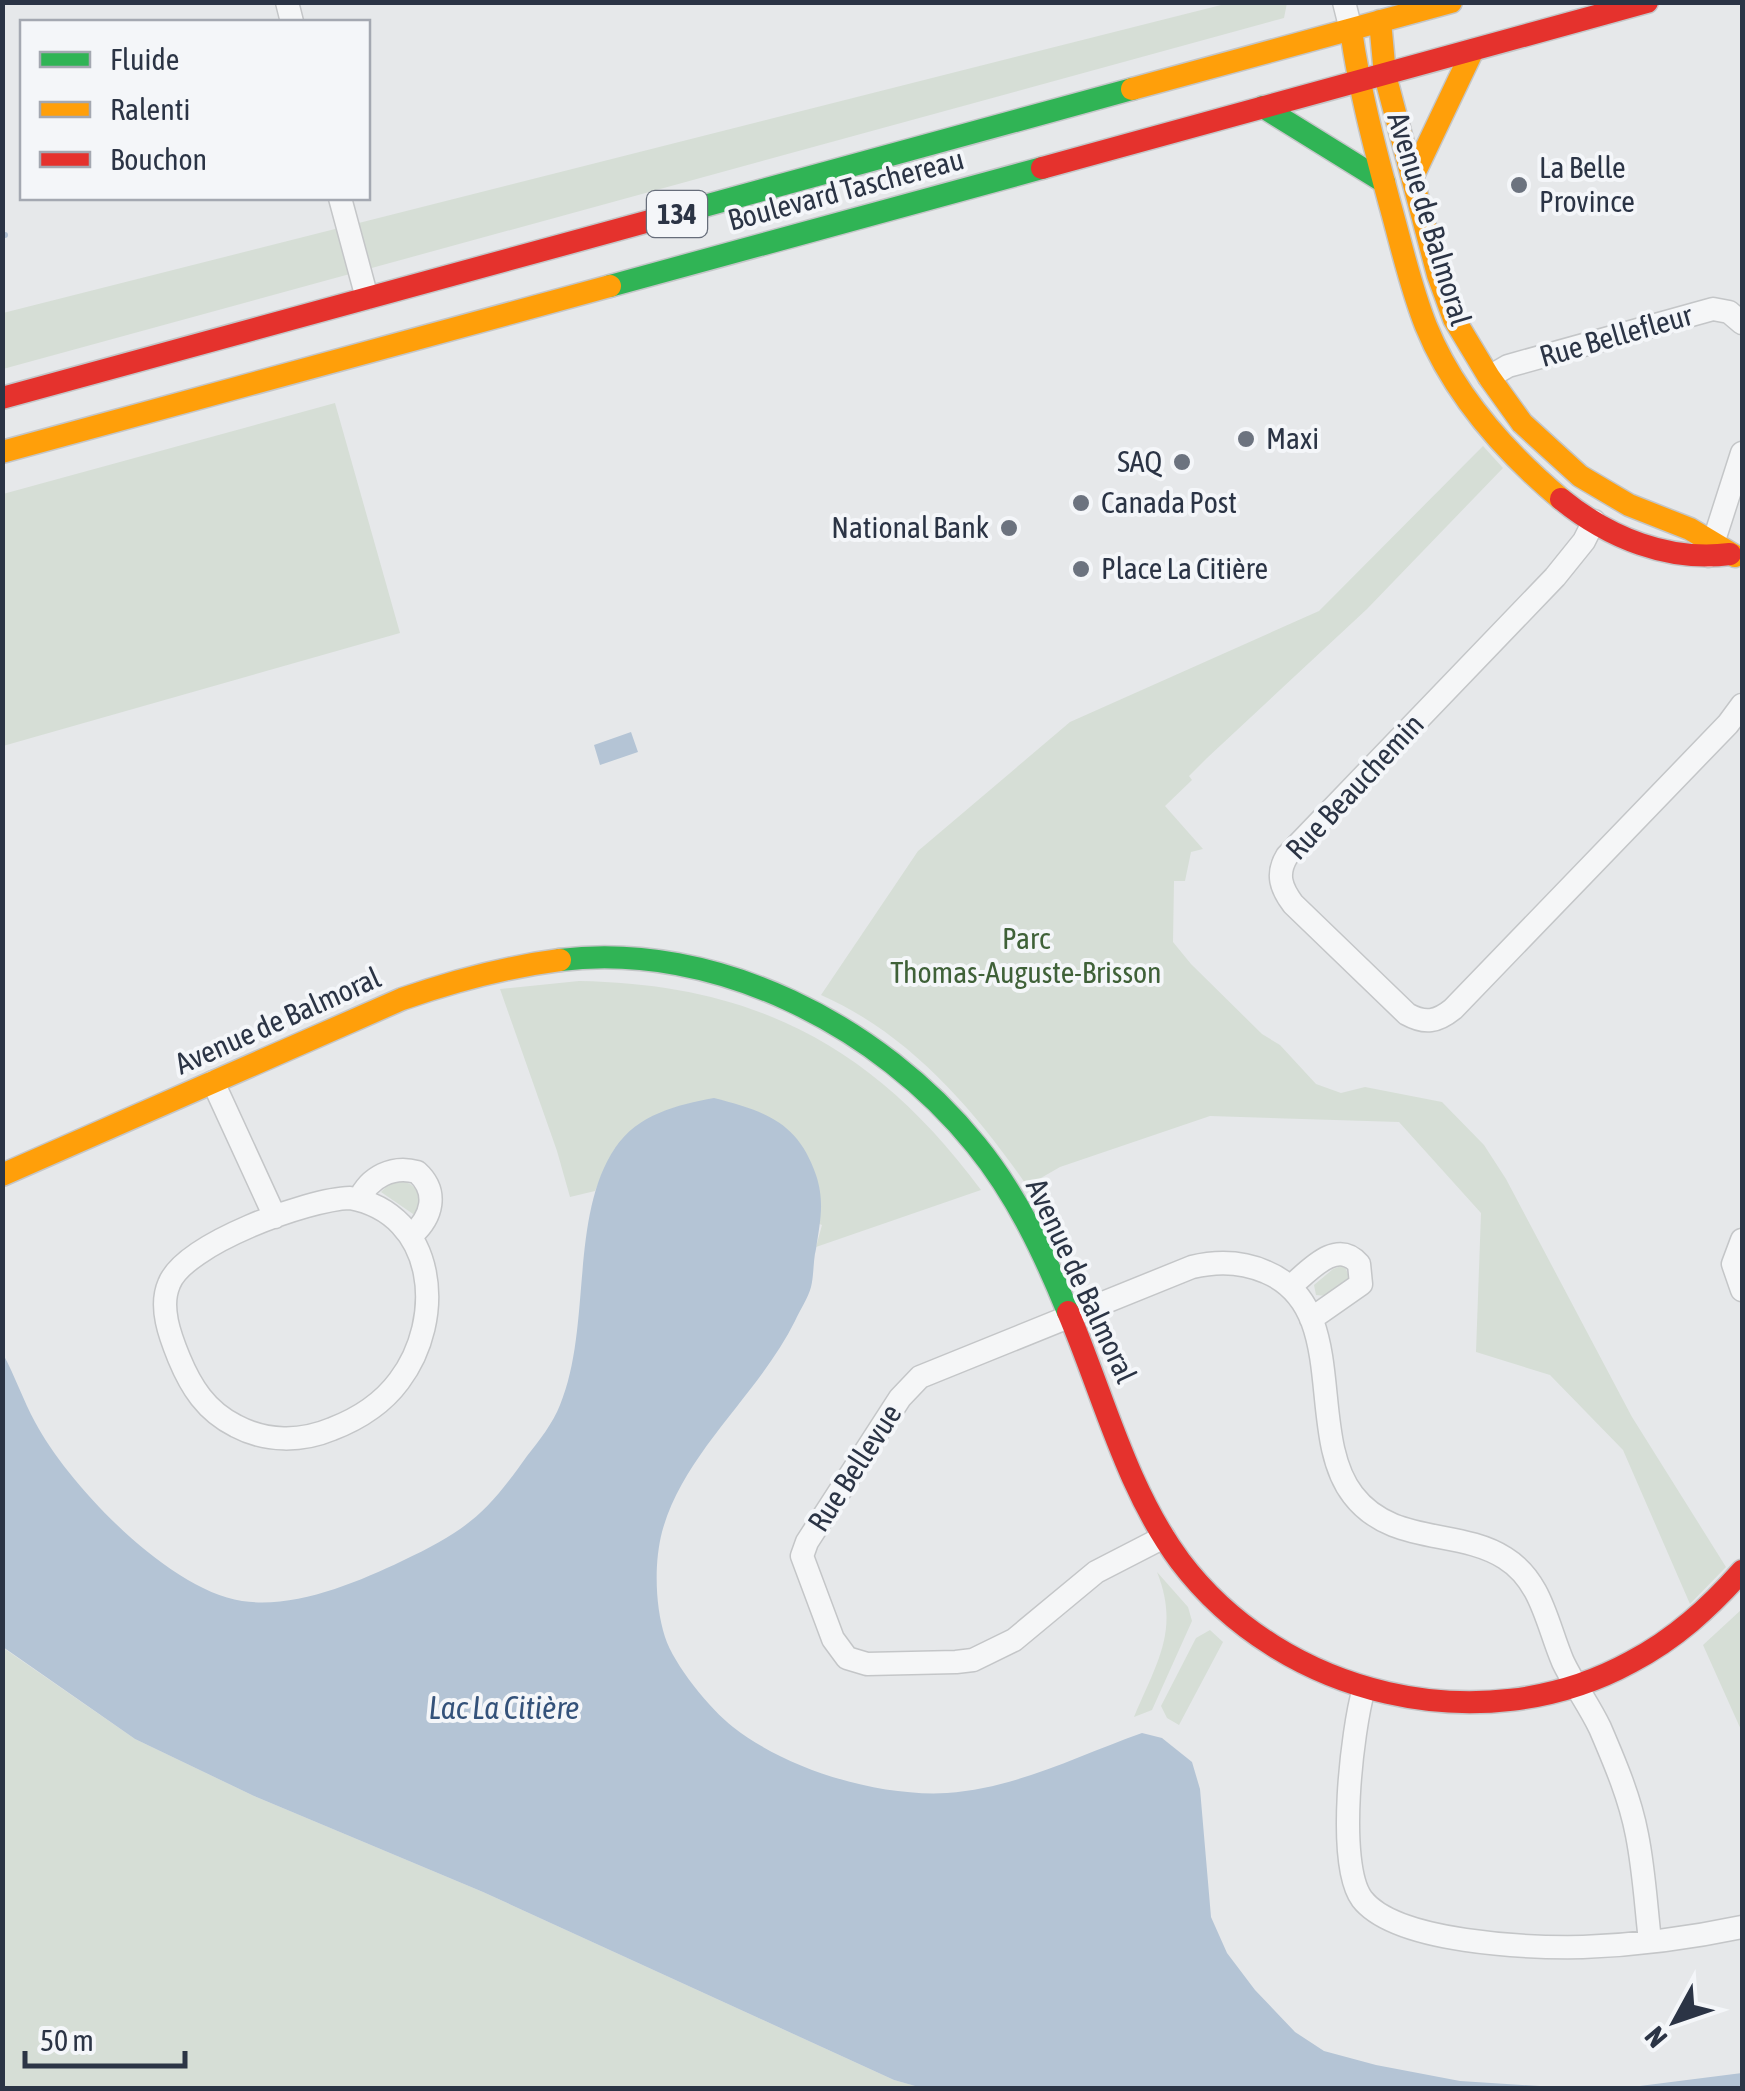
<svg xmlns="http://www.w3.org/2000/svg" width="1745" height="2091" font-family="'Asap Condensed',sans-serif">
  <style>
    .green { fill: #d6ded6 }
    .water { fill: #b4c4d5 }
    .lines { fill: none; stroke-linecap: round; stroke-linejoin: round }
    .stream { stroke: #b4c4d5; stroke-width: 6 }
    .street-casing { stroke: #c4c6c8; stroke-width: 25 }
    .fast-casing { stroke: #c4c6c8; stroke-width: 25 }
    .slow-casing { stroke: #c4c6c8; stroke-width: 25 }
    .jam-casing { stroke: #c4c6c8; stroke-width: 25 }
    .street { stroke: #f5f6f7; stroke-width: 22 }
    .fast { stroke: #30b455; stroke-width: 22 }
    .slow { stroke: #ff9f0a; stroke-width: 22 }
    .jam { stroke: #e5322d; stroke-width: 22 }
    .poi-dot { fill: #6c737f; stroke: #f4f6f9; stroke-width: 4 }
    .labels { text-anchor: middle; stroke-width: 8; stroke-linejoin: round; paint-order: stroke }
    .shield { fill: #f4f6f9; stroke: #676e7b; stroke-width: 2.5 }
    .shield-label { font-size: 28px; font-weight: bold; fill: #2b3445 }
    .poi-label { font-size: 30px; fill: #2b3445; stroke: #f4f6f9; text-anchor: start }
    .street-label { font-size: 30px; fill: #2b3445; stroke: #f4f6f9 }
    .park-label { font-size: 30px; fill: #3f6138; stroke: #f4f6f9 }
    .water-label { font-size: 32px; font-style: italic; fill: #34527a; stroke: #f4f6f9 }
  </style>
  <rect width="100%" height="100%" fill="#e6e8ea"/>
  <!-- green -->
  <path class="green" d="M1229,3h58l-3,15 -1281,351v-56z
    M335,403l65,230 -397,113v-252z
    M1483,446l20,22 -136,141 -160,149 -18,18 3,4 -27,26 38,43 -12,3 -6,29h-11l-1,61 18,22 71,70 18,11 36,39 25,9 24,-6 77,15 42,43 22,34 126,238 94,150 -36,37 -67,-154 -73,-75 -74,-23 5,-139 -82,-91 -189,-6 -150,51 -33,19c-53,-77 -119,-153 -206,-191l97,-144 152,-129 249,-111z
    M579,981c178,3 297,67 402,209l-165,57 6,-22 -207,-77 -20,43 -25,6 -13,-46 -57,-162z
    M397,1180c15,2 20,8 24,21l-5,15 -35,-24 9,-9z
    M1344,1265l6,13 -23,18 -11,-1 -2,-10 19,-16z
    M1157,1572l31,35 4,14 -40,89 -18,7c23,-55 46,-87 23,-145z
    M1742,1609v123l-39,-87z
    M1210,1630l13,12 -44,83 -12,-7 -6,-12 35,-68z
    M2,1647l133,92 119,57 229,96 411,188 28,8h-919z"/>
  <!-- water -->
  <path class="water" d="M631,732l7,20 -38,13 -6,-20z
    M714,1098c51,13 84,24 102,77 9,27 4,47 0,74 -3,12 -2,26 -5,38 -3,11 -11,23 -16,34 -36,73 -112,132 -133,211 -8,31 -7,74 3,105 9,28 45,72 68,90 55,43 146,70 214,66 70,-5 130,-37 195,-60l20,5 30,24 8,27 11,128 16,36 28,37 40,42 29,19 52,14 84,16 111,7h-649l-28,-8 -411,-188 -229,-96 -119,-57 -132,-92v-293c12,22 20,46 32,68 34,64 134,168 207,179 52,8 114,-18 160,-40 64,-30 84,-47 125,-105 12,-15 26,-33 33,-51 32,-77 9,-188 55,-257 23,-34 62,-43 99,-50z
    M1742,2073v15h-118z"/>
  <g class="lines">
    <!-- stream -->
    <path class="stream" d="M2,235h3"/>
    <!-- street casing -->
    <g class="street-casing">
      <path id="street" d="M287,2l5,20
        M1344,2l7,28
        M340,198l27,100
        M1489,377l19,-11 205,-57 16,3 13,11
        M1594,521l-10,20 -29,36 -268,279c-11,18 -6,32 6,48l114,110c18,10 30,8 46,-5l275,-285 14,-19
        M1709,556l33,-103
        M213,1082l62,135
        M350,1198c87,16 96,121 49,183 -17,23 -41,38 -67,48 -31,13 -66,13 -96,-3 -30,-15 -45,-39 -57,-68 -9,-22 -20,-51 -10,-74 15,-40 139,-85 181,-86z
        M359,1200c10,-23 34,-35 58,-28 22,20 15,45 -5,63
        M1742,1240l-9,24 9,26
        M1290,1287c19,-16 46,-49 69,-23l2,20 -50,35
        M1164,1537l-68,35 -82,68 -41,20 -17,2 -89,2 -20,-6 -14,-19 -31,-83 5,-14 93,-144 20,-21 272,-110c25,-6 49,-6 74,5 85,35 39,161 87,223 39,51 105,33 152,63 37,23 42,67 58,104 11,23 26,43 37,66 15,35 30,70 37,107 7,35 9,71 13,106
        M1364,1688c-12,42 -28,176 -2,211 34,44 167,49 221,48 53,-2 107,-9 159,-20"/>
    </g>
    <!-- fast casing -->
    <g class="fast-casing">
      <path id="fast" d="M1263,107l121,75
        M686,211l446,-122
        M610,286l432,-118
        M560,960c156,-19 320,66 416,185 40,49 68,108 92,167"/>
    </g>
    <!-- slow casing -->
    <g class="slow-casing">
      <path id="slow" d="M1380,21l5,54 53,200 16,44 35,58 33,46 58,53 49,29 61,24 45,27
        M1351,30c8,58 23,115 38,171 12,42 21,85 37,125 28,69 79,126 135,173
        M1132,89l319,-87
        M1413,176l60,-126
        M2,452l608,-166
        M2,1175l400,-176c52,-18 103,-32 158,-39"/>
    </g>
    <!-- jam casing -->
    <g class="jam-casing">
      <path id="jam" d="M1042,168l605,-166
        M2,398l684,-187
        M1561,499c48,39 108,63 169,55
        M1068,1312c35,82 58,176 112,249 102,135 301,183 451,101 44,-23 78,-54 111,-91"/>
    </g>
    <!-- street -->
    <use href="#street" class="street"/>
    <!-- fast -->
    <use href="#fast" class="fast"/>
    <!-- slow -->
    <use href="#slow" class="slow"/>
    <!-- jam -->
    <use href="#jam" class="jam"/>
  </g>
  <!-- markers -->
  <g class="poi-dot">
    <circle cx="1519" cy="185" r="10"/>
    <circle cx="1246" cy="439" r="10"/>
    <circle cx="1182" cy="462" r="10"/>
    <circle cx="1081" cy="503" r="10"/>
    <circle cx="1009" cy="528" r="10"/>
    <circle cx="1081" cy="569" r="10"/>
  </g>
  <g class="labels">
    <!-- shield labels -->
    <rect class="shield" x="647" y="191" width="60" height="46" rx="8"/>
    <g class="shield-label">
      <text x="677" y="224">134</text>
    </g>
    <!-- poi labels -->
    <g class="poi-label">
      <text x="1539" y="178">La Belle<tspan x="1539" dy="34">Province</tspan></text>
      <text x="1266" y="449">Maxi</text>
      <text x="1162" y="472" text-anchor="end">SAQ</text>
      <text x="1101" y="513">Canada Post</text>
      <text x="989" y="538" text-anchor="end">National Bank</text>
      <text x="1101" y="579">Place La Citière</text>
    </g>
    <!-- street labels -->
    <g class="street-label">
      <text transform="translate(846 190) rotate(-15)" y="10">Boulevard Taschereau</text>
      <text transform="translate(1429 219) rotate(73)" y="10">Avenue de Balmoral</text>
      <text transform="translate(1616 336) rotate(-16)" y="10">Rue Bellefleur</text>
      <text transform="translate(1355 787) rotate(-47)" y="10">Rue Beauchemin</text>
      <text transform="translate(278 1021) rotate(-24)" y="10">Avenue de Balmoral</text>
      <text transform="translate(1081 1281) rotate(65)" y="10">Avenue de Balmoral</text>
      <text transform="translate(855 1468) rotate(-57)" y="10">Rue Bellevue</text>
    </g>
    <!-- park labels -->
    <g class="park-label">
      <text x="1026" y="949">Parc<tspan x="1026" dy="34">Thomas-Auguste-Brisson</tspan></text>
    </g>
    <!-- water labels -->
    <g class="water-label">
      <text x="504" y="1719">Lac La Citière</text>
    </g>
  </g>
  <!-- border -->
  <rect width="1745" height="2091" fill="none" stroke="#2b3445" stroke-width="10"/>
  <!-- legend -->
  <rect x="20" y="20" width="350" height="180" fill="#f4f6f9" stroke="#a4a8b1" stroke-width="2.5"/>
  <rect x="40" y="52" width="50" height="15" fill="#30b455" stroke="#a4a8b1" stroke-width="2.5"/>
  <text x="110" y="70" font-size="30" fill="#2b3445">Fluide</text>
  <rect x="40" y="102" width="50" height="15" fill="#ff9f0a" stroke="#a4a8b1" stroke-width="2.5"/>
  <text x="110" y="120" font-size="30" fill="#2b3445">Ralenti</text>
  <rect x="40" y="152" width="50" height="15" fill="#e5322d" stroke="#a4a8b1" stroke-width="2.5"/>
  <text x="110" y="170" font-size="30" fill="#2b3445">Bouchon</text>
  <!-- north arrow -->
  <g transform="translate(1675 2021) rotate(230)" stroke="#f4f6f9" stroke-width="8" paint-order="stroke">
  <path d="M0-8L18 38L0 25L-18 38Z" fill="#2b3445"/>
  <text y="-15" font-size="28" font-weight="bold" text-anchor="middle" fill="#2b3445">N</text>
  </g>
  <!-- scale -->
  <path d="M25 2051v15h160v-15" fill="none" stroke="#2b3445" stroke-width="5"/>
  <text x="40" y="2051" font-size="30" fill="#2b3445" stroke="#f4f6f9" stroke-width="8" paint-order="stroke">50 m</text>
</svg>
